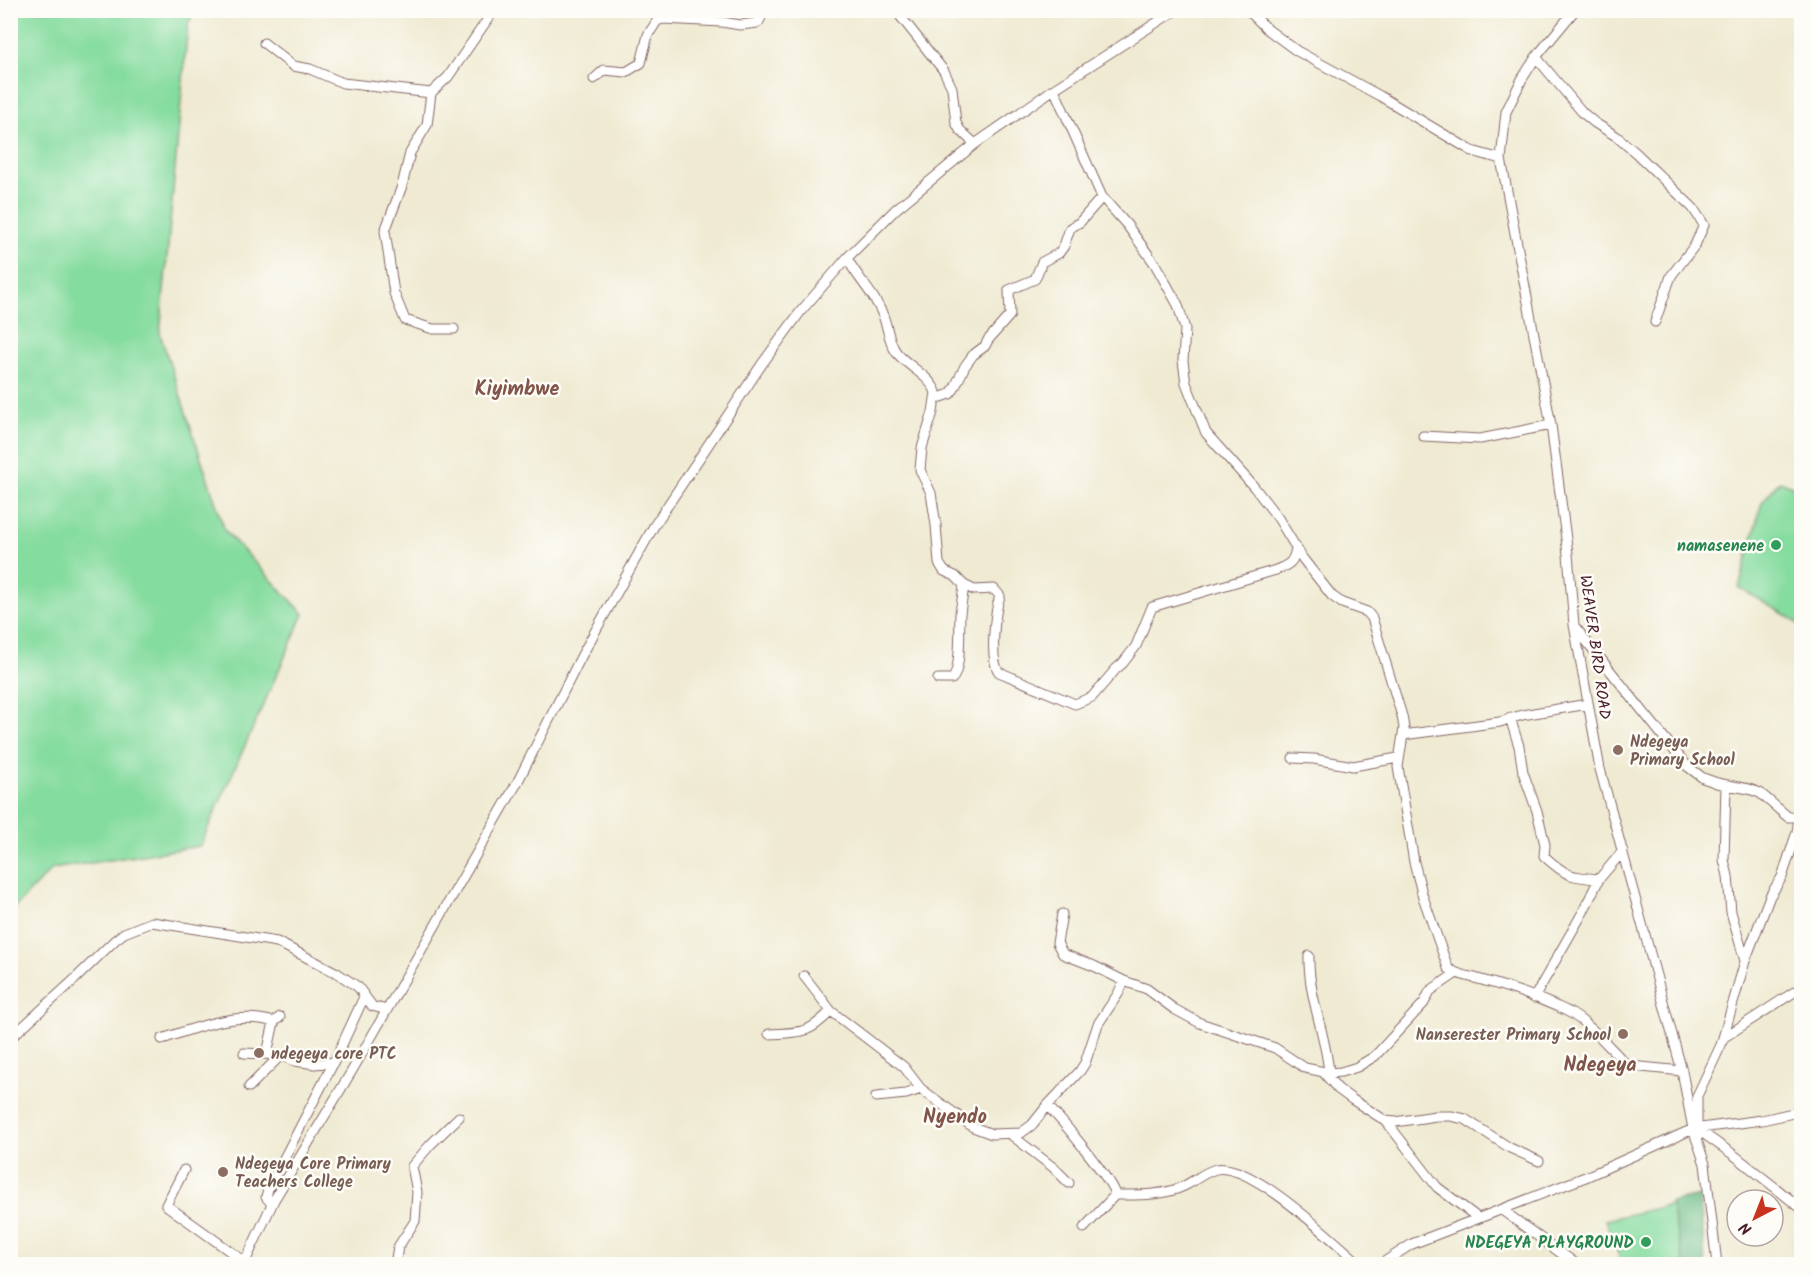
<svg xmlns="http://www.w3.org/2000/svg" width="1812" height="1275" font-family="Kalam,sans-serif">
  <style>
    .green { fill: #85dc9f; stroke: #687e65; stroke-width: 1.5 }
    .forest { fill: #6cbc86; stroke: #5b6e58; stroke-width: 1.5 }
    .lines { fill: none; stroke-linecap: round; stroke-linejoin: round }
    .minor-casing { stroke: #846665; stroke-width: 11 }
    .minor { stroke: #fff; stroke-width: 9 }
    .leisure-dot { fill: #2e9e5b; stroke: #fdfcf7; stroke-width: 2 }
    .education-dot { fill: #8d6e63; stroke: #fdfcf7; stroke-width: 2 }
    .labels { text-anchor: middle; stroke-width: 5; stroke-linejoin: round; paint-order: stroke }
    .leisure-label { font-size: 16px; font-weight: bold; fill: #27864d; stroke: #fdfcf7; text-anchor: end }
    .street-label { font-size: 16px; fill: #4a1f2b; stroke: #fdfcf7 }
    .education-label { font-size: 16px; font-weight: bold; fill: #785e54; stroke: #fdfcf7; text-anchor: start }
    .quarter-label { font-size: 20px; font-weight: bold; fill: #815549; stroke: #fdfcf7 }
  </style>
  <rect width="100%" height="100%" fill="#fdfcf7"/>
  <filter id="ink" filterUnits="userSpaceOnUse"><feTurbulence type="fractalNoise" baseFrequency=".0167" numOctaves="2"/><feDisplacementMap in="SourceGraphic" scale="12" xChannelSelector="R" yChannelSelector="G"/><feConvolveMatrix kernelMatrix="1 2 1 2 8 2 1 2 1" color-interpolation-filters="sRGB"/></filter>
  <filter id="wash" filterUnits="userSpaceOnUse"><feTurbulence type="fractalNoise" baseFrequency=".008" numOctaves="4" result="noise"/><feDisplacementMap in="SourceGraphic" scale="24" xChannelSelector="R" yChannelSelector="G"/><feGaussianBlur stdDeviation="1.35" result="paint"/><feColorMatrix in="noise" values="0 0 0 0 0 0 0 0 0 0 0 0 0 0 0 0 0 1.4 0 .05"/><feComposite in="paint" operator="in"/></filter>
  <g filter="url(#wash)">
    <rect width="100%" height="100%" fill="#efead1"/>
    <!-- green -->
    <path class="green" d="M11,10l184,1 -7,13 -28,310 65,197 79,83 -104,232 -148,23 -41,42z
      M1780,481l21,9v136l-12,-9 -50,-29 23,-86z
      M1671,1205l13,59h-62l-17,-44z"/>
    <!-- forest -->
    <path class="forest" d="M1700,1196l5,68h-21l-14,-62z"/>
  </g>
  <g filter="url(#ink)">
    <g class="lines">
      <!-- minor casing -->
      <g class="minor-casing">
        <path id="minor" d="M898,10l3,7 43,54 8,17 4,35 4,7 15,14
          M1248,10l19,19 30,22 83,45 92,55 29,8
          M1575,10l-39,47 -14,22 -16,33 -5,47 50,266 17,129 6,71 26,144 82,302 11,58 12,35 12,100
          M264,43l29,23 17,3 33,14 88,10
          M1536,57l47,56 12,10 21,13 20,17 57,55 11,17 -9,20 -24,31 -16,46
          M594,79l10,-9 22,2 15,-9 7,-28 9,-14 6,-2 59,3 18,3 18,-2 7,-13
          M1054,89l48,108 25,28 28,39 23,41 7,24 -2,32 3,22 20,50 48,54 24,31 25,41 29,37 10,7 25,9 5,6 30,98 2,12 -6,39 16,95 9,35 25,71c9,7 19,8 30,11 26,7 56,17 80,28 28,11 47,36 68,57l5,2 51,5
          M847,258c9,18 24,32 33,51 8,14 7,30 16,43 12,15 33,23 40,40l-3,20 -11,36 -2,22 11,23 5,32 3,38 5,8 11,5 9,9c-1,10 -3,19 -4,29 -1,14 2,56 -8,65h-14
          M454,329h-21l-28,-9 -11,-27 -9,-62 17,-45 8,-33 17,-28 4,-32 17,-16 46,-67
          M936,399l14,-5 4,-5 11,-23 8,-11 12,-9 3,-6 22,-25 -1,-25 26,-11 7,-17 17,-9 5,-7 6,-18 10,-6 22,-25
          M1423,436l57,3 71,-14
          M964,585l10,5 20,-1 6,7c-5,15 -11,63 -1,76l76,32 17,-7 24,-28 7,-6 13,-17 16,-39 124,-37c13,-5 18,-8 20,-22
          M1575,627l112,139 16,12 14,5 32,6 11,4 28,24h14
          M1510,718l9,28 4,26 14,39 8,34 -1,11c22,20 26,21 55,23
          M1403,735l97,-13 22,-7 66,-11
          M1293,758l21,1 39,7 45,-8
          M1726,785l-2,75 4,16 3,36 14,49
          M1799,818l-2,14 -15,45 -12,19 -25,65 -24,84 -24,51v33l37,26 68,54
          M1062,914l-5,29 6,11 31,12 30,15
          M1309,956c-1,41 17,78 20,117
          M804,976l27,35 73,56 17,22
          M1534,998l49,-86 16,-33 24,-28
          M769,1034c33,-2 38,1 62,-23
          M1723,1038l79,-51
          M162,1039c36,-12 74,-28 112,-17
          M10,1040l6,-7 58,-53 41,-40 9,-7 28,-11 125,20 60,31 21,14 14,19 15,4
          M244,1053l37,2 14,6 20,3 19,-2
          M267,1054l7,-32 6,-5
          M1323,1072l15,17 15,11 33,21 51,66 41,31
          M249,1087l32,-32
          M876,1097l30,-3 15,-5 52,38 19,7 29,-1 11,-8 15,-19
          M1386,1121l9,1 41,-6h15l14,3 45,29 29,13
          M1010,1134l44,34 15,15
          M184,1170l-18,35 79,57
          M272,1204l-6,-7 2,-8 66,-127 30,-65
          M1502,1210l74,54
          M1084,1228l31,-33
          M244,1264l30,-64 79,-131 164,-286 65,-128 72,-129 108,-162 39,-53 46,-53 49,-49 79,-65 79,-55 122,-79
          M395,1264l3,-17 17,-26 2,-29 -5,-26 19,-22 28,-27
          M1360,1264c-26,-22 -109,-103 -144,-95 -12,3 -21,12 -32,17 -20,10 -47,9 -69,9 -1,-12 -56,-79 -68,-89l33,-35 5,-8 13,-39 20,-30 6,-13 23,8 27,20 26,14 75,25 30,20 24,5 12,-1 16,-5 18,-11 49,-53 6,-12 25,-17
          M1381,1264l31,-20 176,-68 105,-47 69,-9 40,-9"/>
      </g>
      <!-- minor -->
      <use href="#minor" class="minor"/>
    </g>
  </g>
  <!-- markers -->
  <g class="leisure-dot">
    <circle cx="1776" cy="545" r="6"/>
    <circle cx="1646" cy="1242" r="6"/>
  </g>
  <g class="education-dot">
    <circle cx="1618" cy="750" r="6"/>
    <circle cx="1623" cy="1034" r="6"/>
    <circle cx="259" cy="1053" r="6"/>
    <circle cx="223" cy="1172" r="6"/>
  </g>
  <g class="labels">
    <!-- leisure labels -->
    <g class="leisure-label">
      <text x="1764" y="551">namasenene</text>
      <text x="1634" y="1248">NDEGEYA PLAYGROUND</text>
    </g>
    <!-- street labels -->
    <g class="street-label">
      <text transform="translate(1596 647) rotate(82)" y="6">WEAVER BIRD ROAD</text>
    </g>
    <!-- education labels -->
    <g class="education-label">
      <text x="1630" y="747">Ndegeya<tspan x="1630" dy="18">Primary School</tspan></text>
      <text x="1611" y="1040" text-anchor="end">Nanserester Primary School</text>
      <text x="271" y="1059">ndegeya core PTC</text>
      <text x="235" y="1169">Ndegeya Core Primary<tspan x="235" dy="18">Teachers College</tspan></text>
    </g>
    <!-- quarter labels -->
    <g class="quarter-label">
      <text x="517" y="395">Kiyimbwe</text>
      <text x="1600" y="1071">Ndegeya</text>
      <text x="955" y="1123">Nyendo</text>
    </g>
  </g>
  <!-- margin -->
  <rect width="1812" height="1275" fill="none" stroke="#fdfcf7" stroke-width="36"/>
  <!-- north arrow -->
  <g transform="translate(1755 1218) rotate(222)"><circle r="28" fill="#fdfcf7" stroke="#b5a4a5" stroke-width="1.5"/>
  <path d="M0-4.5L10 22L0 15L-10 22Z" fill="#c8321e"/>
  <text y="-9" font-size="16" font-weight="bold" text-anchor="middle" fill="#4a1f2b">N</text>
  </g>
</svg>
